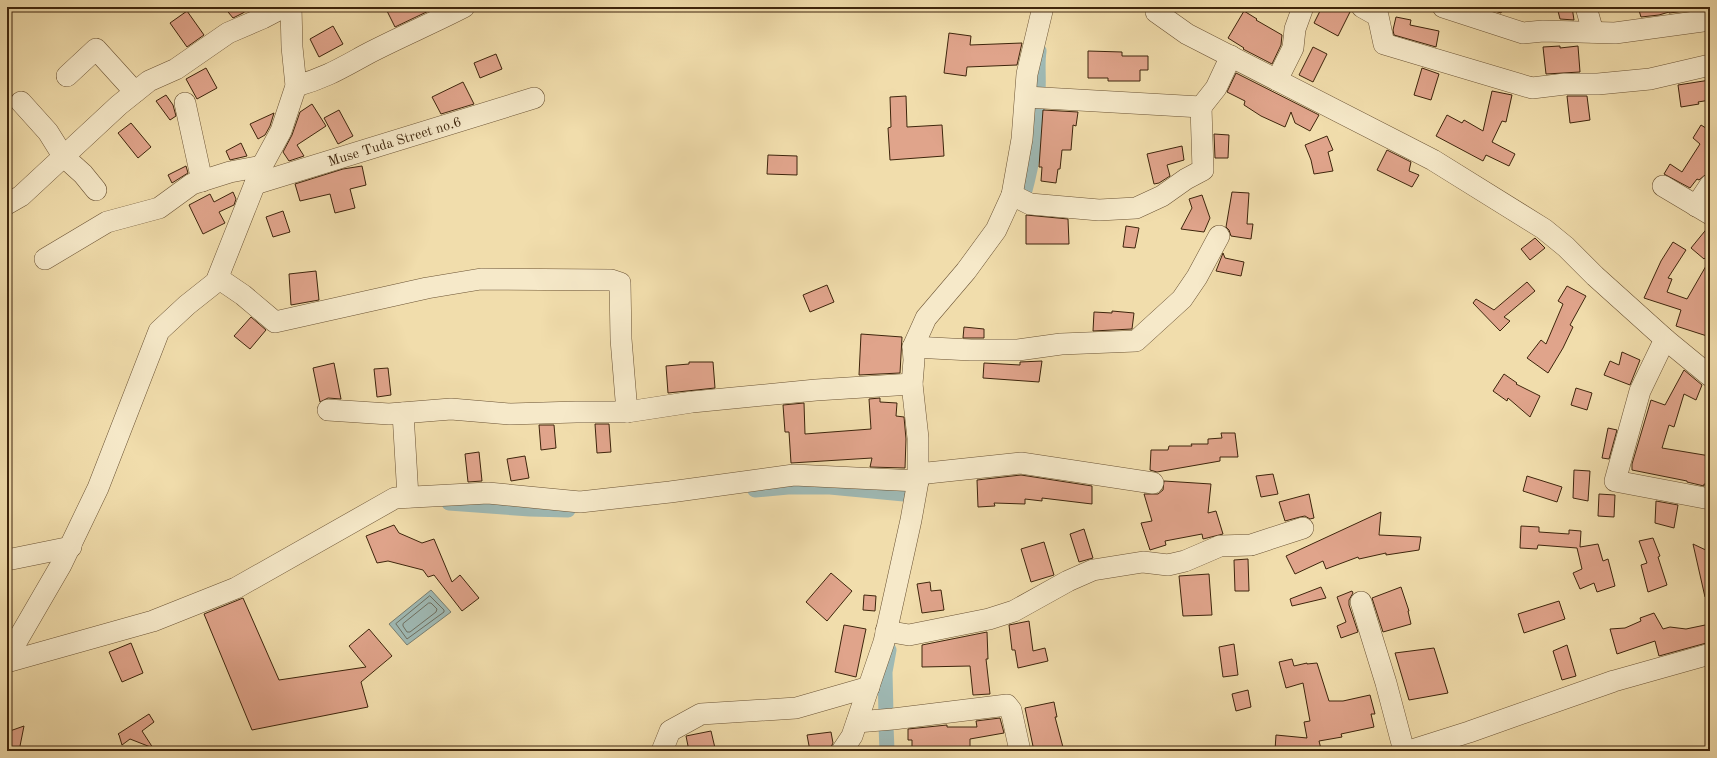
<svg xmlns="http://www.w3.org/2000/svg" width="1717" height="758" font-family="'Old Standard TT',serif">
  <style>
    .water { fill: #9fb9b4; stroke: #787e71 }
    .lines { fill: none; stroke-linecap: round; stroke-linejoin: round }
    .shore { stroke: #6e6f60; stroke-width: 1 }
    .canal { stroke: #9fb9b4; stroke-width: 15 }
    .building { fill: #e0a48b; stroke: #3e250c }
    .minor-casing { stroke: #6b5334; stroke-width: 22 }
    .minor { stroke: #f6e9c9; stroke-width: 21 }
    .labels { text-anchor: middle; stroke-width: 4; stroke-linejoin: round; paint-order: stroke }
    .street-label { font-size: 14px; fill: #3e250c; stroke: #f6e9c9 }
  </style>
  <rect width="100%" height="100%" fill="#f1ddac"/>
  <filter id="stains"><feTurbulence type="fractalNoise" baseFrequency=".005" numOctaves="4"/><feColorMatrix values="0 0 0 0 .2 0 0 0 0 .09 0 0 0 0 .02 0 0 0 .5 -.17"/></filter>
  <radialGradient id="worn" r=".72"><stop offset=".6" stop-color="#630" stop-opacity="0"/><stop offset="1" stop-color="#630" stop-opacity=".3"/></radialGradient>
  <!-- water -->
  <path class="water" d="M431,590l20,22 -44,33 -18,-21z"/>
  <g class="lines">
    <!-- shore -->
    <path class="shore" d="M430,596l14,14v2l-37,27 -11,-15z
      M429,603h2l6,6 -1,3 -26,20h-3l-4,-6v-2z"/>
    <!-- canal -->
    <path class="canal" d="M1024,194c9,-32 14,-70 14,-103 1,-13 -1,-27 1,-40
      M755,490l33,-3h42l74,7
      M449,503l81,6 38,1
      M886,715l-1,-43 4,-22
      M886,725l1,26"/>
  </g>
  <!-- building -->
  <path class="building" d="M224,7h27l-8,6 -10,5z
    M385,7h52l-42,20z
    M1322,7h18l10,5 -12,24 -24,-13z
    M1482,7h21l-2,6z
    M1557,7h15l2,13 -14,-1z
    M1638,7h47l1,4 -17,2v-1l-10,3 -18,2z
    M187,11l17,24 -17,12 -17,-24z
    M1244,11l13,8 -1,1 26,15 -1,10 -9,19 -29,-15 1,-1 -16,-10z
    M1396,17l15,3 -1,5 29,6 -3,16 -42,-12 -1,-5z
    M333,26l10,18 -24,13 -9,-18z
    M949,33l22,3 -1,9 52,-2 -5,22 -50,2 -1,9 -22,-3z
    M1560,46v2l18,-2 2,26 -34,2 -3,-27z
    M1313,47l14,7 -14,28 -14,-7z
    M1088,51l34,1v4h26v14h-8v11h-32v-3h-20z
    M496,54l6,15 -22,9 -6,-15z
    M206,68l11,20 -20,11 -11,-20z
    M1422,68l17,6 -8,26 -17,-5z
    M1236,73l83,42 -9,16 -15,-8 -4,-11 -6,15 -24,-11 -17,-11 1,-4 -18,-9z
    M1710,80v20l-12,2 1,2 -18,3 -3,-22z
    M463,82l11,22 -33,10 -9,-17z
    M1492,91l20,4 -6,27 -4,-1 -10,21 23,12 -6,12 -23,-11 -3,6 -47,-25 11,-21 15,8 2,-3 19,11z
    M166,95l7,10 3,11 -6,4 -14,-19z
    M906,96l1,31 35,-2 2,31 -54,4 -2,-32 3,-1 -1,-30z
    M1567,96h20l3,24 -20,3z
    M312,104l14,22 -29,19 7,11 -15,5 -6,-9 9,-17 8,-23z
    M339,110l14,26 -15,8 -14,-26z
    M1043,110l35,2 -2,14 -3,-1 -2,25h-9l-2,19h-2l-2,14 -15,-2 1,-14h-3z
    M274,113l-4,13 -5,9 -7,4 -8,-15z
    M131,123l20,24 -13,11 -20,-25z
    M1701,125l8,5 1,-2v43l-11,9 -2,-1 -7,9 -26,-14 6,-10 12,8 18,-28 -7,-6z
    M1214,134l15,1 -1,23h-13z
    M1327,136l6,14 -5,2 5,19 -19,3 -3,-14 -6,-15z
    M241,143l6,13 -17,4 -4,-9z
    M1182,146l2,14 -17,5 3,11 -11,7 -5,1 -7,-30z
    M1387,150l24,12 -2,9 10,4 -7,12 -35,-17z
    M768,155l29,1v19l-30,-1z
    M186,166l2,7 -16,10 -4,-8z
    M362,166l4,19 -16,4 5,19 -20,5 -5,-19 -30,7 -5,-17 48,-15z
    M233,192l3,7 -2,6 -15,7 6,11 -22,11 -14,-29 21,-11 4,8z
    M1232,192l17,1 -2,31h6l-2,15 -20,-3 -2,-6 -3,-3z
    M1202,195l8,23 -6,14 -23,-3 11,-21 -3,-9z
    M283,211l7,21 -17,5 -7,-20z
    M1026,215l42,4 1,25h-43z
    M1126,226l13,2 -4,20 -12,-1z
    M1709,226l1,27 -6,6 -13,-11z
    M1535,238l10,10 -15,12 -9,-11z
    M1673,242l13,8 -18,28 4,1 -5,13 20,7 23,-40v78l-34,-11 5,-16 -37,-12 17,-37z
    M1223,253l2,5 19,4 -3,14 -25,-5z
    M316,271l3,29 -28,5 -2,-31z
    M1527,282l8,9 -31,26 6,4 -10,10 -27,-28 3,-4 18,11z
    M827,285l7,17 -24,10 -7,-17z
    M1567,286l19,10 -16,29 3,2 -10,21 -15,25 -21,-15 14,-18 5,4 17,-40 -5,-3z
    M1112,311l22,2 -2,16 -39,2 1,-19 18,1z
    M251,317l15,13 -16,19 -16,-13z
    M964,327l20,2v9h-21z
    M861,334l41,3 -2,36 -41,2z
    M1622,352l18,8 -10,25 -26,-10 6,-14 9,4z
    M1042,361l-3,21 -56,-4 1,-15 36,2v-3z
    M689,362h24l2,26 -47,5 -2,-27 23,-2z
    M334,363l7,36 -13,-1 -8,4 -7,-34z
    M388,368l3,27 -14,2 -3,-28z
    M1684,370l18,15 -6,15 -12,-6 -10,33 -5,-2 -7,23 48,8v29l-6,-1v2l-17,-4v-1l-55,-11v-6l19,-64 14,5z
    M1504,374l13,9 -1,1 24,12 -10,21 -22,-19 -1,3 -14,-10z
    M1576,388l16,5 -5,17 -16,-5z
    M880,398v4l17,1 -1,13 8,1 2,22 -1,29 -35,-1 2,-9 -81,5 -2,-31h-4l-2,-27 21,-2 1,31 66,-5 -2,-30z
    M595,424h14l2,28 -14,1z
    M539,425h15l2,23 -15,2z
    M1608,428l9,2 -8,29 -7,-1z
    M1221,433h14l3,24h-18v4l-63,11 -7,-2 1,-20h17l1,-4h23l-1,-2h17v-5l14,-1z
    M479,452l3,29 -14,1 -3,-28z
    M525,456l4,22 -18,3 -4,-22z
    M1574,470l16,1 -2,30 -15,-3z
    M1273,474l5,20 -17,3 -5,-21z
    M1021,475l71,11v18l-50,-6v3l-17,-2v5l-31,-1 1,3 -17,1 -1,-27z
    M1527,476l35,11 -5,15 -34,-11z
    M1164,481l47,3 -3,29 8,-2 7,23 -20,5 -1,-5 -37,7 1,4 -16,5 -9,-27 11,-2 -8,-27h14l5,-4z
    M1309,494l5,24 -4,1 -5,-3 -5,1 -15,4 -6,-19z
    M1599,494l16,1 -1,22 -16,-1z
    M1656,501l22,4 -4,23 -19,-5z
    M1381,512l-2,23 42,2 -2,13 -33,5v-2l-27,6 -1,-2 -32,12 -3,-8 -28,13 -9,-18z
    M394,525l5,8 23,10 12,-4 18,43 8,-7 19,23 -17,13 -28,-36 -6,2 -5,-7 -35,-9 -11,2 -11,-27z
    M1521,526l18,1v5l30,2v-4l12,1 -1,16 18,-3 5,17 5,-2 7,27 -18,6 -3,-9 -14,6 -7,-16 9,-4 -5,-21 -39,-3 -1,4 -17,-1z
    M1084,529l9,29 -14,4 -9,-28z
    M1653,538l7,18 -2,1 9,28 -19,7 -7,-27 6,-2 -8,-22z
    M1044,542l10,33 -23,7 -10,-33z
    M1693,544l17,8v45h-5z
    M1248,559l1,32h-14l-1,-31z
    M831,573l21,18 -25,30 -21,-19z
    M1209,574l3,41 -29,1 -4,-40z
    M930,582l1,9 10,-1 3,20 -22,3 -5,-29z
    M1321,587l5,11 -34,8 -2,-7z
    M1401,587l8,24h-1l3,13 -28,8 -11,-34z
    M1352,591l1,2 -4,7v5l9,27 -17,6 -4,-12 9,-4 -9,-25z
    M864,595l12,1 -1,15 -12,-1z
    M243,598l36,82 87,-13 -17,-21 20,-17 23,27 -31,26 7,25 -116,23 -48,-116z
    M1559,601l6,18 -41,14 -6,-19z
    M1654,613l9,16 7,-2 16,2 24,-5v18l-51,14 -4,-15 -38,13 -7,-25 15,-1 16,-7 -1,-3z
    M1029,621l4,30 12,-3 3,13 -30,7 -3,-18h-3l-3,-25z
    M844,625l22,4 -10,48 -21,-5z
    M987,632l1,27h-2l4,35 -17,1 -3,-29 -48,1v-22z
    M131,643l12,30 -21,9 -13,-30z
    M1234,644l4,31 -15,2 -4,-30z
    M1567,645l9,31 -14,4 -9,-29z
    M1434,648l14,45 -39,7 -14,-47z
    M1292,659l2,7 13,-3v1l10,-1 12,38h14l27,-6 5,19h-4l3,13 -33,7 1,3 -23,4 2,8 -7,2 -39,-1 1,-15 31,3 -3,-16 6,-1 -7,-38 -17,5 -7,-26z
    M1248,690l3,17 -15,4 -4,-17z
    M1054,702l3,15h-2l9,34h-30l-9,-43z
    M149,714l5,8 -12,9 11,17 -23,-9 -8,6 -3,-10 -1,-1z
    M1000,718l4,15 -34,6v12h-58v-11h-4v-11l39,-4v2h30l-1,-6z
    M24,726l-5,25 -12,-1v-18z
    M711,731l4,17 -15,3h-11l-3,-15z
    M831,732l2,11 -2,4 -4,1 1,3h-18l-3,-16z"/>
  <g class="lines">
    <!-- minor casing -->
    <g class="minor-casing">
      <g id="minor">
        <path d="M1362,7l16,9 6,28 148,44 33,-4h33l52,-5 60,-14"/>
        <path d="M1443,7l80,26 20,-2 72,2 95,-13"/>
        <path d="M1586,7l7,25"/>
        <path d="M1156,12l31,22 246,126 111,69 22,18 29,29 70,63 45,37"/>
        <path d="M67,76l29,-27 39,43"/>
        <path d="M1277,80l16,-32 2,-19 8,-22"/>
        <path d="M296,86c30,-8 47,-19 73,-33 31,-16 64,-30 95,-46"/>
        <path d="M1026,97l175,10 15,-19 15,-32"/>
        <path d="M21,102l27,30 15,24 20,18 13,16"/>
        <path d="M185,103l17,78"/>
        <path id="s1" d="M255,184l279,-86"/>
        <path d="M1663,186l47,28"/>
        <path d="M1012,195l18,9 69,6 37,-2 26,-12 24,-17 17,-9 -2,-63"/>
        <path d="M7,204l14,-8 98,-91 30,-24 27,-12 52,-36 35,-15 21,-11"/>
        <path d="M1696,206l14,-21"/>
        <path d="M45,259l62,-37 52,-14 33,-24 38,-12 32,-6"/>
        <path d="M218,278l25,17 32,27 152,-34 54,-9 130,1 9,3 1,56 6,73"/>
        <path d="M1665,339l-25,52 -25,90 95,18"/>
        <path d="M913,347l58,3h47l43,-6 75,-3 46,-42 15,-22 22,-41"/>
        <path d="M328,410l61,4 62,-5 59,5 66,-2h51l65,-10 124,-12 96,-6"/>
        <path d="M403,413l5,84"/>
        <path d="M918,474l103,-11 132,20"/>
        <path d="M7,560l64,-13"/>
        <path d="M1361,602l25,81 18,68"/>
        <path d="M886,631l23,4 80,-16 25,-8 54,-30 25,-11 50,-8 25,3 17,-4 35,-15 31,-1 52,-17"/>
        <path d="M7,658l54,-93 37,-77 61,-157 28,-26 29,-23 46,-116 19,-35 15,-45 -4,-39 -1,-40"/>
        <path d="M7,662l146,-41 83,-33 159,-90 93,-5 92,9 90,-10 124,-17 124,6"/>
        <path d="M857,722l36,-3 114,-14 4,5 9,41"/>
        <path d="M662,751l8,-20 31,-17 95,-6 73,-21"/>
        <path d="M842,751l10,-15 32,-94 27,-122 7,-39v-43l-6,-54 2,-24 -1,-13 13,-29 40,-47 30,-41 16,-35 10,-56 5,-65 16,-67"/>
        <path d="M1409,751l60,-19 145,-51 96,-27"/>
      </g>
    </g>
    <!-- minor -->
    <use href="#minor" class="minor"/>
  </g>
  <g class="labels">
    <!-- street labels -->
    <g class="street-label">
      <text dy="5" stroke="none"><textPath href="#s1" startOffset="146">Muse Tuda Street no.6</textPath></text>
    </g>
  </g>
  <!-- margin -->
  <rect width="1717" height="758" fill="none" stroke="#f1ddac" stroke-width="24"/>
  <rect x="8" y="8" width="1701" height="742" fill="none" stroke="#3e250c" stroke-width="2"/>
  <rect x="12" y="12" width="1693" height="734" fill="none" stroke="#3e250c"/>
  <rect width="100%" height="100%" filter="url(#stains)"/>
  <rect width="100%" height="100%" fill="url(#worn)"/>
</svg>
